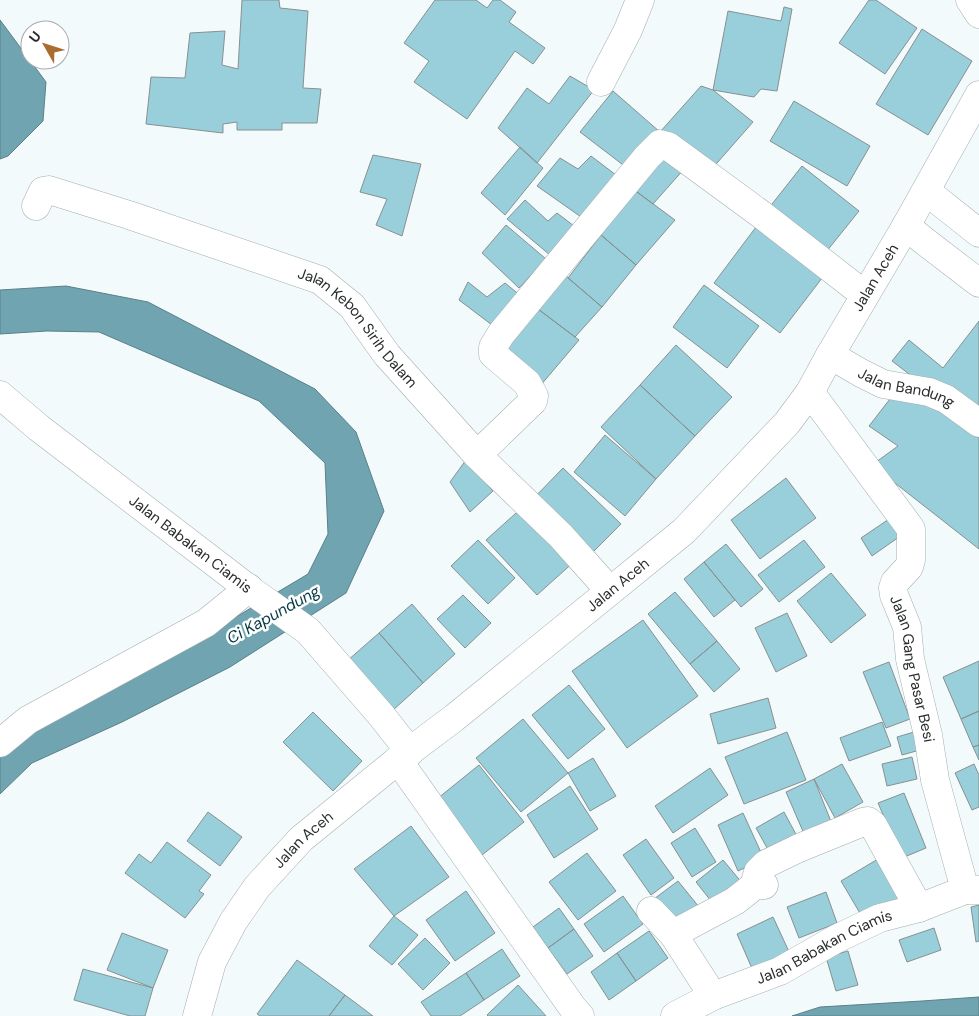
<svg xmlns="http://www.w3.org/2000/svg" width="979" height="1016" font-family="'DM Sans',sans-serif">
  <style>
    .water { fill: #6fa4b0; stroke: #5a8089 }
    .building { fill: #98cfda; stroke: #889091 }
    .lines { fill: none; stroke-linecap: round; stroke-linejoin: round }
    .minor-casing { stroke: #a5adaf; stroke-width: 29 }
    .major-casing { stroke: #a5adaf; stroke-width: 29 }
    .minor { stroke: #fff; stroke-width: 28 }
    .major { stroke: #fff; stroke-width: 28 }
    .labels { text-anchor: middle; stroke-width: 5; stroke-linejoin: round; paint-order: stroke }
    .street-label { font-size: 15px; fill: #2a2d2e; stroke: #fff }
    .water-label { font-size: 16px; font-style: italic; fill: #053a43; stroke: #fff }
  </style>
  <rect width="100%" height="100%" fill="#f2fafc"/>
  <!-- water -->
  <path class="water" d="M0,20l46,62 -3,39 -35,35 -8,3z
    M66,286l82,16 167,87 41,43 28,79 -38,82 -116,74 -108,55 -90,41 -32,31v-43l199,-112 109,-65 20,-40 -3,-71 -66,-62 -160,-69 -52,-1 -47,3v-44z
    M979,997v19h-187l28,-9 102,-6z"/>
  <!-- building -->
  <path class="building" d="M242,0h37l1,8 28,3 -5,77 18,1 -4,34h-35v7h-45v-8l-14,2v9l-77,-9 5,-47 34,1 5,-45 35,-2 -3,34 16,4z
    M435,0h41l11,8 6,-8h7l16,12 -7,10 36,26 -12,16 -18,-13 -48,68 -53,-37 15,-21 -25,-18z
    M869,0h7l41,28 -32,46 -46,-31z
    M784,7l8,2 -15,82 -16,-2 -7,8 -41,-7 15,-79 53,10z
    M922,29l50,32 -44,74 -52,-31z
    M570,76l24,14 -57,73 -39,-35 29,-40 22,16z
    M701,86l12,4 40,32 -43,49 -50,-39z
    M613,91l47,41 -29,39 -51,-39z
    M794,101l76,45 -23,40 -77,-45z
    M520,147l23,21 -38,47 -24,-22z
    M661,148l24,20 -32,36 -24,-18z
    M373,155l48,9 -19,72 -26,-11 11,-26 -27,-7z
    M591,156l29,22 -36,41 -47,-33 23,-28 18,11z
    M802,166l57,45 -37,46 -57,-44z
    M629,186l46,34 -39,45 -42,-36z
    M525,200l23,21 9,-8 17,13 -24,29 -43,-36z
    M762,219l67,50 -49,64 -66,-50z
    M506,225l40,34 -27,29 -37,-35z
    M601,235l35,30 -34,42 -34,-29z
    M559,270l43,37 -27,30 -41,-31z
    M468,282l19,15 18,-14 16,13 -25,32 -37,-28z
    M704,285l55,41 -32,42 -54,-41z
    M534,306l45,34 -39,46 -43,-34z
    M979,321v98l-57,-35 -30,-23 17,-21 34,28z
    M676,345l56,52 -37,39 -55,-51z
    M640,385l55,51 -39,43 -55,-52z
    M890,399l43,2 46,37v111l-107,-84 26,-19 -29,-20z
    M605,435l51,44 -31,37 -51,-44z
    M466,460l27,31 -23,21 -20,-30z
    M563,468l58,56 -34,34 -57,-56z
    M786,478l30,40 -56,41 -29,-39z
    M525,505l51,55 -39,35 -51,-55z
    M895,515l11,17 -34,24 -11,-18z
    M478,540l37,38 -27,26 -37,-38z
    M804,540l21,27 -46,35 -21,-27z
    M726,544l37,45 -22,18 -37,-45z
    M704,562l31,38 -21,17 -30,-38z
    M831,573l35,42 -35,28 -34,-42z
    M675,592l42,49 -27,23 -42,-50z
    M463,595l28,28 -26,25 -28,-29z
    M412,604l43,50 -32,29 -44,-50z
    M787,613l20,43 -31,16 -21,-44z
    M643,620l55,76 -71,52 -55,-77z
    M379,633l44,50 -31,28 -45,-50z
    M717,641l23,28 -26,23 -24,-28z
    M979,661v50l-18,8 -18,-42z
    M889,662l21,57 -24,9 -23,-56z
    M569,685l36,44 -37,30 -36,-44z
    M768,698l8,30 -58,16 -8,-30z
    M979,711v34l-6,2 -12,-28z
    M313,712l49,49 -29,30 -50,-49z
    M523,719l45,54 -47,39 -45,-54z
    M882,722l9,24 -42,15 -9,-23z
    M921,730l6,18 -25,7 -5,-18z
    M787,732l19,48 -62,24 -19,-47z
    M979,745v15l-6,-13z
    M912,757l5,22 -30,7 -5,-22z
    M593,758l23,38 -26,15 -22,-38z
    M842,764l21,38 -28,16 -21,-39z
    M974,764l5,11v32l-7,3 -17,-37z
    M479,765l45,57 -42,33 -45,-56z
    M710,768l18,27 -55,38 -18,-27z
    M814,779l18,45 -27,12 -19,-44z
    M570,786l28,43 -44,29 -27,-43z
    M904,793l22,55 -24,10 -24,-55z
    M208,812l34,25 -22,29 -33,-25z
    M784,812l15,28 -28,15 -15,-27z
    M743,813l21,46 -26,12 -20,-46z
    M411,826l38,51 -55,39 -40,-47z
    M695,828l21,34 -24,15 -21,-34z
    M646,839l28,39 -23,17 -28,-40z
    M167,842l44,33 -12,16 5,3 -19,24 -60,-45 14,-19 12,9z
    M587,853l29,38 -38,29 -29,-38z
    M878,859l23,39 -37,22 -23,-39z
    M723,860l20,24 -28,22 -19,-24z
    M678,881l21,26 -24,19 -21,-27z
    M466,891l29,42 -40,28 -29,-41z
    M826,892l11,31 -38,15 -12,-31z
    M623,896l20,28 -39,28 -20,-28z
    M979,905v36l-3,1 -5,-35z
    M559,908l15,21 -26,19 -15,-21z
    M394,916l24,19 -26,30 -23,-19z
    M773,917l18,39 -37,17 -17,-39z
    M934,928l7,22 -34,12 -8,-22z
    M574,929l19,27 -26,18 -19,-26z
    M649,931l19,27 -32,23 -19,-28z
    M122,933l46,17 -15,38 -46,-18z
    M425,938l25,25 -27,27 -25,-26z
    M502,949l18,27 -36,24 -18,-27z
    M848,951l10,34 -22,6 -10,-34z
    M617,953l19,28 -27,19 -18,-28z
    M297,960l48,35 -16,21h-69l-3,-2z
    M83,969l70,19 -8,28h-15l-56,-16z
    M466,973l18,27 -24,16h-29l-10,-14z
    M518,985l28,31h-58l-1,-1z
    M345,995l28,21h-44z"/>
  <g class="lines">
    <!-- minor casing -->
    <g class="minor-casing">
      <g id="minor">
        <path d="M601,82l27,-52 12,-30"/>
        <path d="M926,191l53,42"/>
        <path id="s1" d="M36,206l7,-15 6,-1 80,25 191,65 32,26 35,49 90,100 84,81 49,55"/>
        <path d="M906,226l17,14 56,43"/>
        <path id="s2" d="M830,355l31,18 22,11 46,8 17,7 33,24"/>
        <path id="s3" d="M810,392l101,137v31l-2,7 -14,15 -2,6 1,7 13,32 3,32 18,76 7,45 30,110"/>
        <path id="s4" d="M0,395l39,33 214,164 55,39 73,84 29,37"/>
        <path d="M477,455l56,-54 1,-5 -7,-13 -34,-29v-7l8,-13 146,-177 13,-13 8,2 94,69 103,80"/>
        <path d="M0,743l28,-23 178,-97 43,-35"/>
        <path d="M398,760l175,248 7,8"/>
        <path d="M754,886l4,-14 8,-8 33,-16 64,-26 5,-1 5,4 46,83"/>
        <path d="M651,911l22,23 40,62"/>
        <path d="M673,934l62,-33 19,-15 10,-1"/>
        <path id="s5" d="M197,1016l15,-54 21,-40 24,-35 44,-48 97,-79 56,-42 230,-187 103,-108 23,-31 20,-37 76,-129 73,-131"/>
        <path id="s6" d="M675,1016l38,-20 67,-25 56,-32 44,-21 39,-10 46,-18h14"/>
      </g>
    </g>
    <!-- major casing -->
    <g class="major-casing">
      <path id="major" d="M970,0l9,14"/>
    </g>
    <!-- minor -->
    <use href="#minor" class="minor"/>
    <!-- major -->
    <use href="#major" class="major"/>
  </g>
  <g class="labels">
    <!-- street labels -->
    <g class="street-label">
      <text dy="5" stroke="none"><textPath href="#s5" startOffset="1020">Jalan Aceh</textPath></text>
      <text dy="5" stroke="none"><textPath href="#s1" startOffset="368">Jalan Kebon Sirih Dalam</textPath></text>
      <text dy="5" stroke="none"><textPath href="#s2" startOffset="84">Jalan Bandung</textPath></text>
      <text dy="5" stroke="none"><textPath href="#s4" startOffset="242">Jalan Babakan Ciamis</textPath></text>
      <text dy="5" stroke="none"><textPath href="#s5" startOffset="615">Jalan Aceh</textPath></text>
      <text dy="5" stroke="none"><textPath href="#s3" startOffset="319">Jalan Gang Pasar Besi</textPath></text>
      <text dy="5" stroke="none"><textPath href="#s5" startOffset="210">Jalan Aceh</textPath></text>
      <text dy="5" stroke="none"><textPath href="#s6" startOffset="165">Jalan Babakan Ciamis</textPath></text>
    </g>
    <!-- water labels -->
    <g class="water-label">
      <text transform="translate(273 614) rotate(-29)" y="6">Ci Kapundung</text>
    </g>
  </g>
  <!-- north arrow -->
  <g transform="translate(45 45) rotate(309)"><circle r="24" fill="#ffffff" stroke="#aaabab"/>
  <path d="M0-4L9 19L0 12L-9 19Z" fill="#aa6c31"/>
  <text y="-8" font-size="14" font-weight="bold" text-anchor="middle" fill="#2a2d2e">U</text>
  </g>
</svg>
